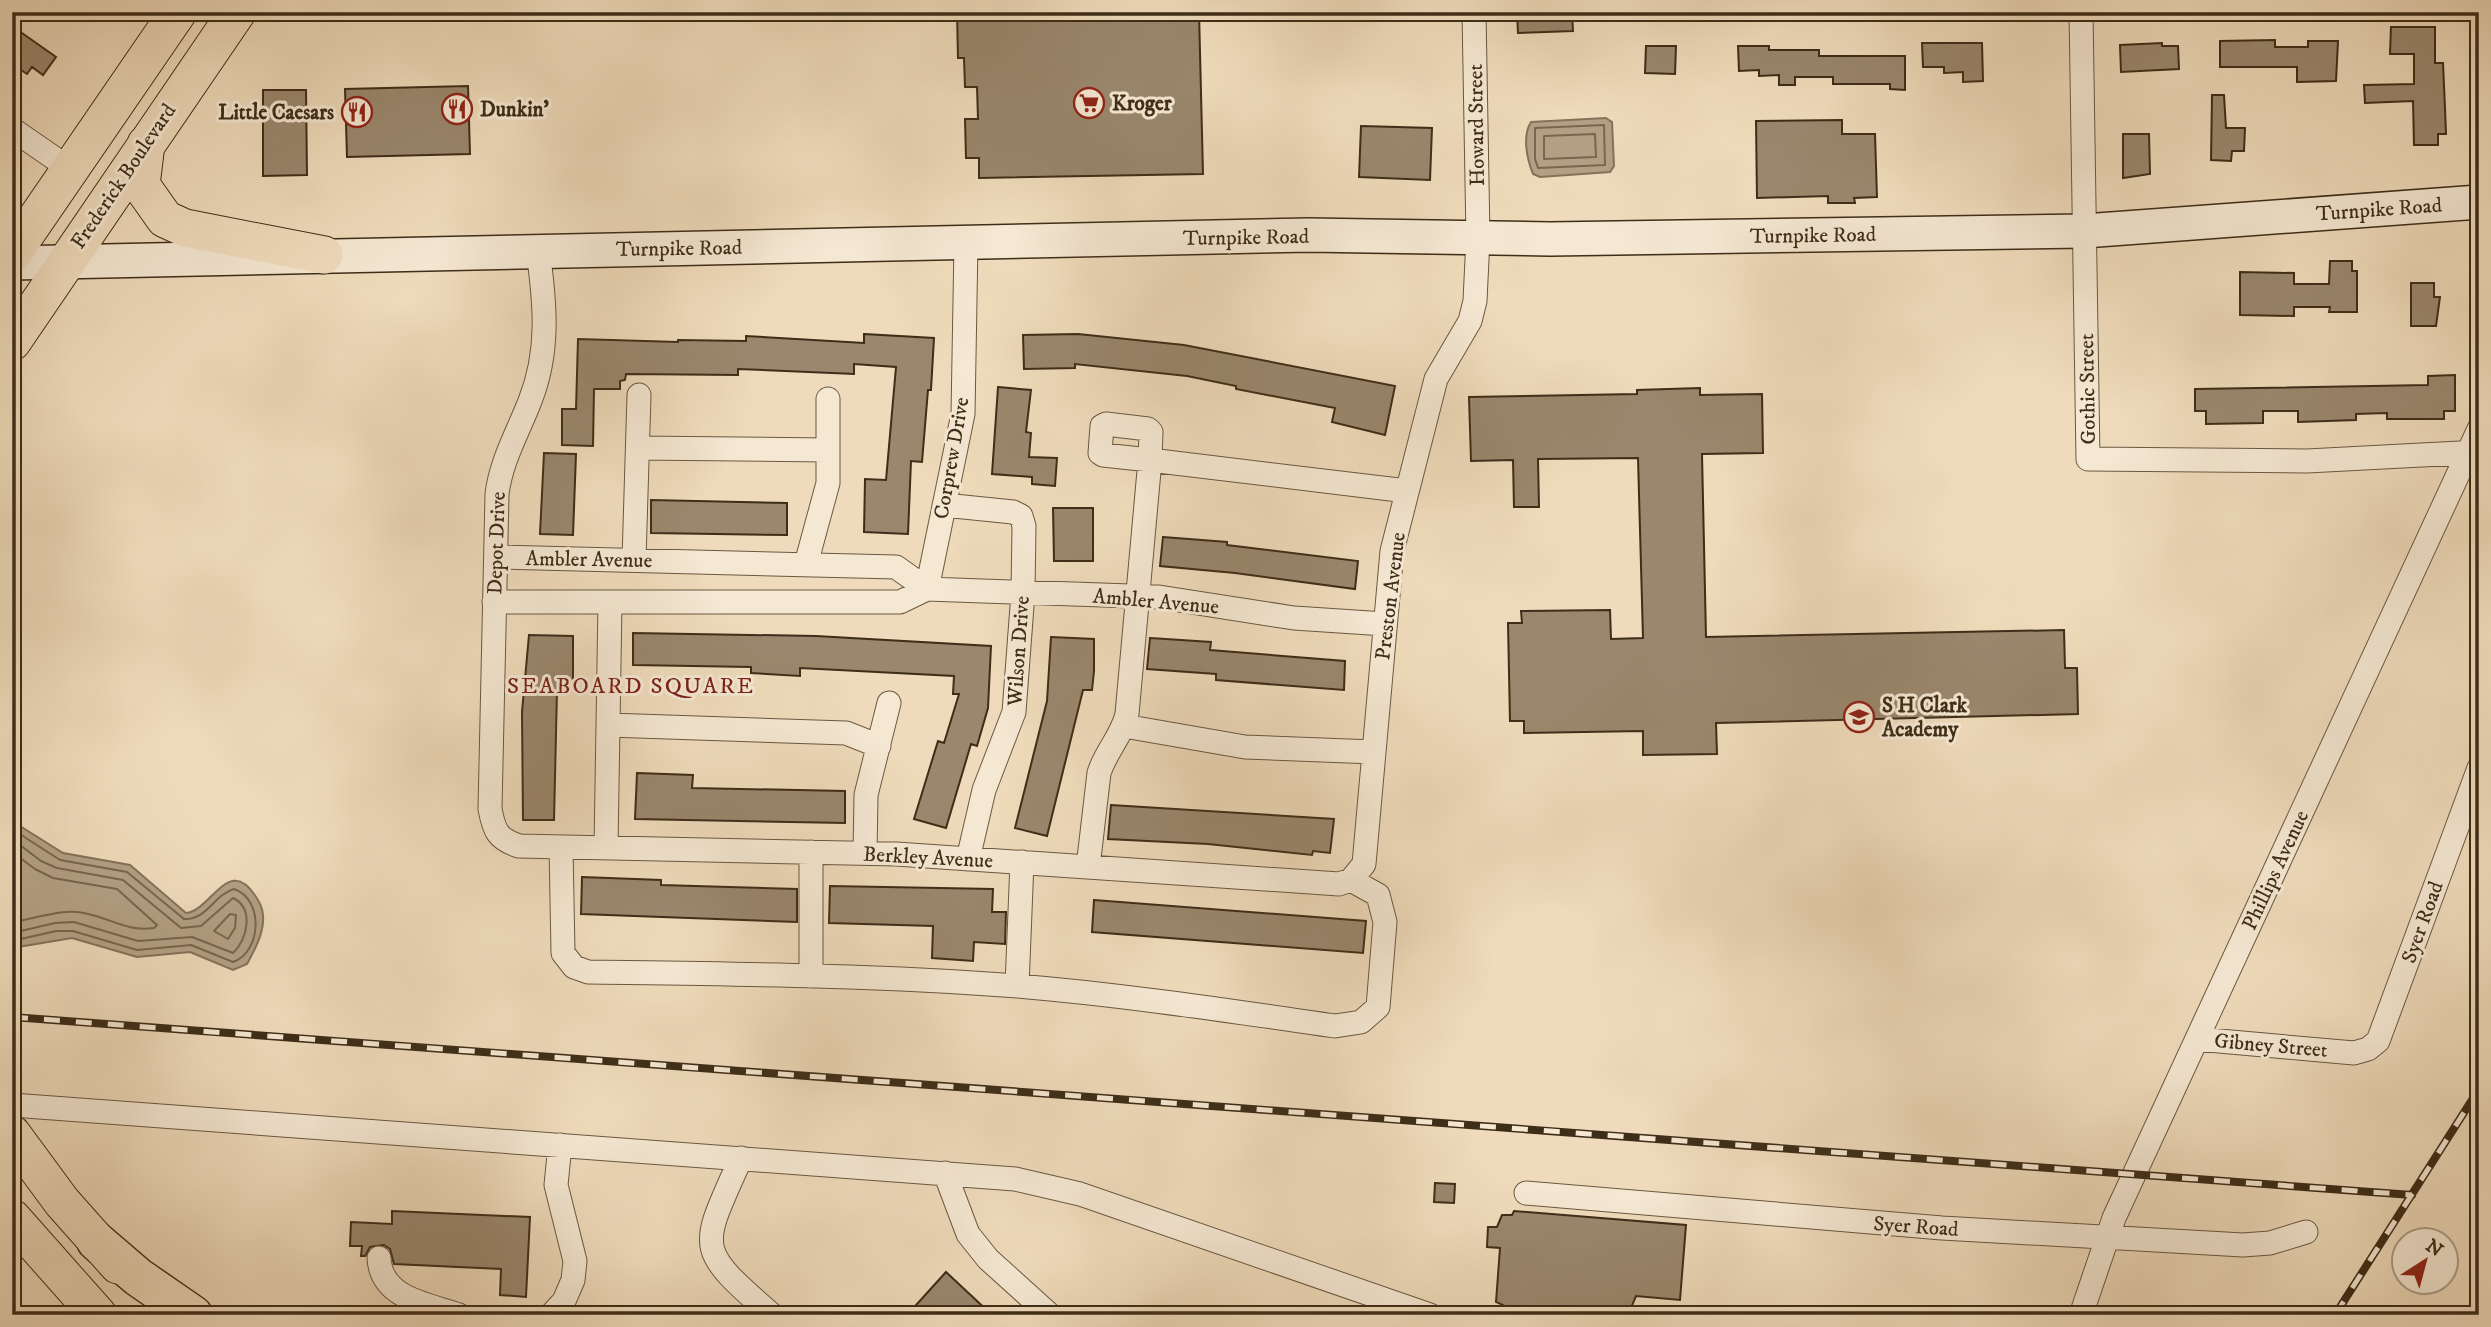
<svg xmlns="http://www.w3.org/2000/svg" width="2491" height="1327" font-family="'IM FELL DW Pica',serif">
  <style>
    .water { fill: #b3a084; stroke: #847259; stroke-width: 2 }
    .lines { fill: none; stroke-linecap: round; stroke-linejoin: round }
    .shore { stroke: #78664e; stroke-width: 2 }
    .building { fill: #9a876d; stroke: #3e2d18; stroke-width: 2 }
    .minor-casing { stroke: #6a5841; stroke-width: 25 }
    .secondary-casing { stroke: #3e2d18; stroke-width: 36 }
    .primary-casing { stroke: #3e2d18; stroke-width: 39 }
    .motorway-casing { stroke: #3e2d18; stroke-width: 41 }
    .minor { stroke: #f5e8d3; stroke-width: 23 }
    .secondary { stroke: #f5e8d3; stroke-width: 33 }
    .primary { stroke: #efdbbb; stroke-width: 37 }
    .motorway { stroke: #efdbbb; stroke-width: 38 }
    .rail-casing { stroke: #3e2d18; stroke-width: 8 }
    .rail { stroke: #f5e8d3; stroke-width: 5; stroke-dasharray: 16; stroke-linecap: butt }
    .labels { text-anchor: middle; stroke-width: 6; stroke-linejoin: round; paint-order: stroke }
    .poi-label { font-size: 21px; font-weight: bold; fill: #3e2d18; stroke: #f5e8d3; text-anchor: start }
    .street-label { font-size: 21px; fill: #3e2d18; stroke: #f5e8d3 }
    .neighbourhood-label { font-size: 23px; letter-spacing: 2px; fill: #7a1f14; stroke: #f5e8d3 }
  </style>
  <rect width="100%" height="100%" fill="#efdbbb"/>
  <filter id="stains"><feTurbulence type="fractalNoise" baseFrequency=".00286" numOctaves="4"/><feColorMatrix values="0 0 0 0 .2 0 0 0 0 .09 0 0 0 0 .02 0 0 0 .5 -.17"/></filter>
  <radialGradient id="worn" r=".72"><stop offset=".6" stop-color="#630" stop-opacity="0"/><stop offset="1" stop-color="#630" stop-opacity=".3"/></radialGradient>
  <!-- water -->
  <path class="water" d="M1606,118l6,4 2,44 -4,6 -70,5 -7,-3c-6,-15 -11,-38 -2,-52z
    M12,821l51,32 67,12 56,48c26,-2 44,-64 73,-11 11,20 -2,44 -12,62l-14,6 -43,-18 -53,5 -65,-19 -60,10z"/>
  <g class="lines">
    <!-- shore -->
    <path class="shore" d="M1604,125l1,40 -67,3 -3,-9v-31z
      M1595,134l1,23 -52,2v-23z
      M12,829l48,31 67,12 57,47c24,1 29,-24 50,-30 30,10 28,63 -1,73l-42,-17 -54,5 -64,-19h-17l-44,10
      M12,839l29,22 16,7 66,12 58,48 20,-2 32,-28c21,10 15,41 0,55l-41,-16 -54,4 -64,-19 -19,1 -43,10
      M12,852l23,17 18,9 64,11 40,36 -3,3c-27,4 -44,-10 -70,-15 -25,-5 -47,6 -72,9
      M230,914l6,1 -1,13 -7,11 -14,-8z"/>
  </g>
  <!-- building -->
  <path class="building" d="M957,12h242l4,162 -224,4v-20h-13l-1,-39h13l-1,-32h-12l-1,-29h-6z
    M1517,12h55l1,19 -55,2z
    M12,26l44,31 -13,18 -11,-8 -5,7 -15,-10z
    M2391,27h44v36h8l2,45 1,26h-8v11h-24l-1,-44 -48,2 -1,-18 50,-1v-30h-24z
    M2275,40v7h33v-6h30l-2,40 -39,1v-15h-77v-26z
    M1922,43h60l1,38 -20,1v-10l-19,1v-6h-21z
    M2162,43v3h16l1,23 -58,3 -1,-27z
    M1646,46h30l-1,28 -30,-1z
    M1738,46h31v4h50v6h86v34l-15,-1v-5h-57v-7h-38v8h-16v-10l-20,1v-6l-20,1z
    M468,86l2,68 -123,3 -2,-68z
    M263,90h43l1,85 -44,1z
    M2212,95h12l2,33h19l-1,23h-12l-1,10 -20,-1z
    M1842,120v14h33l2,63 -23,1 1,5h-27v-7l-71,2 -1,-77z
    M1361,126l71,2 -2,52 -71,-3z
    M2123,134h26l1,40 -27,4z
    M2330,261h22v10h5v41h-28l1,-5h-36v9l-54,-1v-43l54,1v11h35z
    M2411,283h23v14h6l-4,29h-25z
    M864,334l70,4 -3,52h-3l-6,72 -11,-1 -3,73 -44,-2 1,-53 21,1 10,-113 -42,-3v10l-116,-5v6l-112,-1 -1,6 -5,1v8h-26l-1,57 -31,-1v-36h14l2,-70 100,3v-2l68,1v-5l118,7z
    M1078,334l106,11 211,41 -10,49 -53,-13 3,-14 -99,-19v-3l-49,-10 -112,-12v4l-51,1 -1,-34z
    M2455,375v36h-11v8h-57v-6l-31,1v6l-58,2v-11h-35v12l-57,1v-13h-11v-22l233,-4v-9z
    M998,387l33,3 -5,42 5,1 -2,24 28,1 -2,28 -23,-2v-7l-40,-3z
    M1700,388v7l62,-1 1,59 -61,1 4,183 358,-7 1,38h12l1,46 -362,9 1,31 -74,1v-24l-119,2v-12h-14l-2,-98h14l-1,-12 89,-1 1,29 32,-1 -5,-180 -100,1 1,48h-25l-1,-47 -42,1 -2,-64 168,-3v-4z
    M544,453l32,1 -3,81 -33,-1z
    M651,500l136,3v32l-136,-2z
    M1053,508h40v53h-39z
    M1163,537l64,5v3l131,16 -3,28 -120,-16 -75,-7z
    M633,633l183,3 175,10 -3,62 -11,38 -6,-2 -25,84 -32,-9 24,-78 6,2 15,-49h-6l1,-18 -154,-8v8l-49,-3v-6l-118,-2z
    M529,635l44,1v54h-16l-3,130h-31l-1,-108z
    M1051,637l43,2v32l-2,19h-9l-36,146 -32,-8 32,-127z
    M1150,638l61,4 -1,8 135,11 -1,29 -128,-10v-6l-69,-5z
    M637,773l56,2 -1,13 153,3v32l-210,-4z
    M1111,805l223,14 -4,34 -17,-2 -1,4 -104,-11 -100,-5z
    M582,877l79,3v5l136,4v33l-216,-8z
    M830,886l163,3 -1,23h14l-1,32 -31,-2 -1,19 -41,-3 1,-32 -104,-3z
    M1094,900l272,21 -3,32 -271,-21z
    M1435,1183l20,1 -1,19 -20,-1z
    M392,1211l138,6 -4,80 -26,-2 1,-26 -107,-5 -4,-15 -6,-4 -14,2 -5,9h-4l1,-10h-12l1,-24 41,2z
    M1514,1211l172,14 -6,75 -44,-4 -8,19h-104l-28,-13 4,-54 -13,-1 1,-20h9l5,-12h10z
    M946,1272l46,43h-85z"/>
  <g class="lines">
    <!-- minor casing -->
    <g class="minor-casing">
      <path id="minor" d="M2081,12l7,447 219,2 172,-9
        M12,129l58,40
        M966,243l-3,171 -36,175 232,8 135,21 91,6
        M538,251c7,51 12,100 -8,150 -12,31 -29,60 -33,93l-7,315c4,21 7,30 29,37l377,8 443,30 12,-4
        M1106,424l42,5 3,3 -1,28 -47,-5 -3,-2 2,-27z
        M638,448l190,2
        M944,505l69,7 8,4 3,10 -1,67 -9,119 -30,78 -16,69
        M634,560l5,-165
        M806,564l22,-81v-84
        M494,602h406l27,-13 -31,-22 -400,-10
        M608,725l238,8 33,13
        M1124,726l121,21 129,5
        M561,847l2,106 11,14 14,5c143,2 287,3 430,14 106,9 212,25 317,40l26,-4 17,-15 7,-85 -7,-27 -27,-15
        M606,847l4,-245
        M865,853l1,-58 23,-92
        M1088,867l11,-94c7,-22 23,-37 28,-59l23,-254 257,31
        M1351,880l13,-16 28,-313 44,-172 34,-58 5,-20 3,-63 -4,-226
        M811,976v-124
        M1017,986l5,-124
        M2197,1039l157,14 14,-4 10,-8 101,-273
        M12,1105l1003,74 65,15 350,121
        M741,1158c-41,92 -47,89 31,157
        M945,1173l23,61 20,25 62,56
        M1526,1193l416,35 301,17 27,-2 36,-11
        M379,1258c2,41 49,46 80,57
        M551,1315l13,-14 9,-21 2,-19 -19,-76 4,-40
        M2081,1315l33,-97 365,-789"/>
    </g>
    <!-- secondary casing -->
    <g class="secondary-casing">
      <path id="secondary" d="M12,263l1297,-28 241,4 534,-8 395,-29"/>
    </g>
    <!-- primary casing -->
    <g class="primary-casing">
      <path id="primary" d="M146,144l-5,41 24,34 20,9 139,27
        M12,254l166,-242
        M12,342l225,-330
        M12,1134l50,68 56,63
        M12,1218l86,97"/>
    </g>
    <!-- motorway casing -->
    <g class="motorway-casing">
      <path id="motorway" d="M96,1241l42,36 55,38"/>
    </g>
    <!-- minor -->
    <use href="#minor" class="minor"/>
    <!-- secondary -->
    <use href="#secondary" class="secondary"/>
    <!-- primary -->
    <use href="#primary" class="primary"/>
    <!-- motorway -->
    <use href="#motorway" class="motorway"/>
    <!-- rail casing -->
    <g class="rail-casing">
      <path id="rail" d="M12,1017l2400,178
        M2335,1315l144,-226"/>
    </g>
    <!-- rail -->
    <use href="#rail" class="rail"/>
  </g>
  <!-- icons -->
  <defs>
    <g id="supermarket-ring" transform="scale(1.575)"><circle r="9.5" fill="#f5e8d3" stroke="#8f2418" stroke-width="1.5"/><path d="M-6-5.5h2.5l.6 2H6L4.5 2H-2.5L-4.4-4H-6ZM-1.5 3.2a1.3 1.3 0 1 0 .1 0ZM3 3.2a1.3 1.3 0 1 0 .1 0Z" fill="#8f2418"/></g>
    <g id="restaurant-ring" transform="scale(1.575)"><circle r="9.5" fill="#f5e8d3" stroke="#8f2418" stroke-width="1.5"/><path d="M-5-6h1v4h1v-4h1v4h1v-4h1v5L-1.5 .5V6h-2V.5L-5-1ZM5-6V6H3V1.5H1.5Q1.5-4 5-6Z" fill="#8f2418"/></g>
    <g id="school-ring" transform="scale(1.575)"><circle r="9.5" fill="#f5e8d3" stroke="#8f2418" stroke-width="1.5"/><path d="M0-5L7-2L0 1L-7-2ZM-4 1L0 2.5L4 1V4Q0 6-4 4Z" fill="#8f2418"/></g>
  </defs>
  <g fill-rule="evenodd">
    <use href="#supermarket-ring" x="1089" y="103"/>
    <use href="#restaurant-ring" x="457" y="109"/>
    <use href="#restaurant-ring" x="357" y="112"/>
    <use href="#school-ring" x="1859" y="717"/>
  </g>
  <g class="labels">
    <!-- poi labels -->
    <g class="poi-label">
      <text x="1112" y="110">Kroger</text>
      <text x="480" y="116">Dunkin'</text>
      <text x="334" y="119" text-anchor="end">Little Caesars</text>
      <text x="1882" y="712">S H Clark<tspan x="1882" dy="24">Academy</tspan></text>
    </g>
    <!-- street labels -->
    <g class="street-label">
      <text transform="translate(1476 125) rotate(-91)" y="7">Howard Street</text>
      <text transform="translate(123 176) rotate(-56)" y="7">Frederick Boulevard</text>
      <text transform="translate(2379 209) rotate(-4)" y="7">Turnpike Road</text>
      <text transform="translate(1813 235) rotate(-1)" y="7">Turnpike Road</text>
      <text transform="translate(1246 237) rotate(-1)" y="7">Turnpike Road</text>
      <text transform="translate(679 248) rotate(-1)" y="7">Turnpike Road</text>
      <text transform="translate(2087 389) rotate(-91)" y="7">Gothic Street</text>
      <text transform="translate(951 458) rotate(-80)" y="7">Corprew Drive</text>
      <text transform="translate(496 543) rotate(-88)" y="7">Depot Drive</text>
      <text transform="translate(589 559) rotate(1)" y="7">Ambler Avenue</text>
      <text transform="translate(1390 596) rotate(-83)" y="7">Preston Avenue</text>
      <text transform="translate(1156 601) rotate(5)" y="7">Ambler Avenue</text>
      <text transform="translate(1018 651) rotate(-86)" y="7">Wilson Drive</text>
      <text transform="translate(928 857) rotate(3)" y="7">Berkley Avenue</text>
      <text transform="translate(2275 870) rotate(-65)" y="7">Phillips Avenue</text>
      <text transform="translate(2422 922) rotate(-70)" y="7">Syer Road</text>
      <text transform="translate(2271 1045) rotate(5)" y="7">Gibney Street</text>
      <text transform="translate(1916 1226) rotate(4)" y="7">Syer Road</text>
    </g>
    <!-- neighbourhood labels -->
    <g class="neighbourhood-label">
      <text x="631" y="693">SEABOARD SQUARE</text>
    </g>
  </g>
  <!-- margin -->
  <rect width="2491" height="1327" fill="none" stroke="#efdbbb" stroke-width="42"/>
  <rect x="14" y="14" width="2463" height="1299" fill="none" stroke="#3e2d18" stroke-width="3.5"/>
  <rect x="21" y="21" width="2449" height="1285" fill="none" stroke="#3e2d18" stroke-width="2"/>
  <!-- north arrow -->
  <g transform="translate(2425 1261) rotate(36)"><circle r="33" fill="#f5e8d3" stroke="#ac9d88" stroke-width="2"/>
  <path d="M0-5L12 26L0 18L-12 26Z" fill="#8f2418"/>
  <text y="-10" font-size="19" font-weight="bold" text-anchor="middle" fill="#3e2d18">N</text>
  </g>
  <rect width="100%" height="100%" filter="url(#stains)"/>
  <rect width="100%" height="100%" fill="url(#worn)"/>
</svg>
